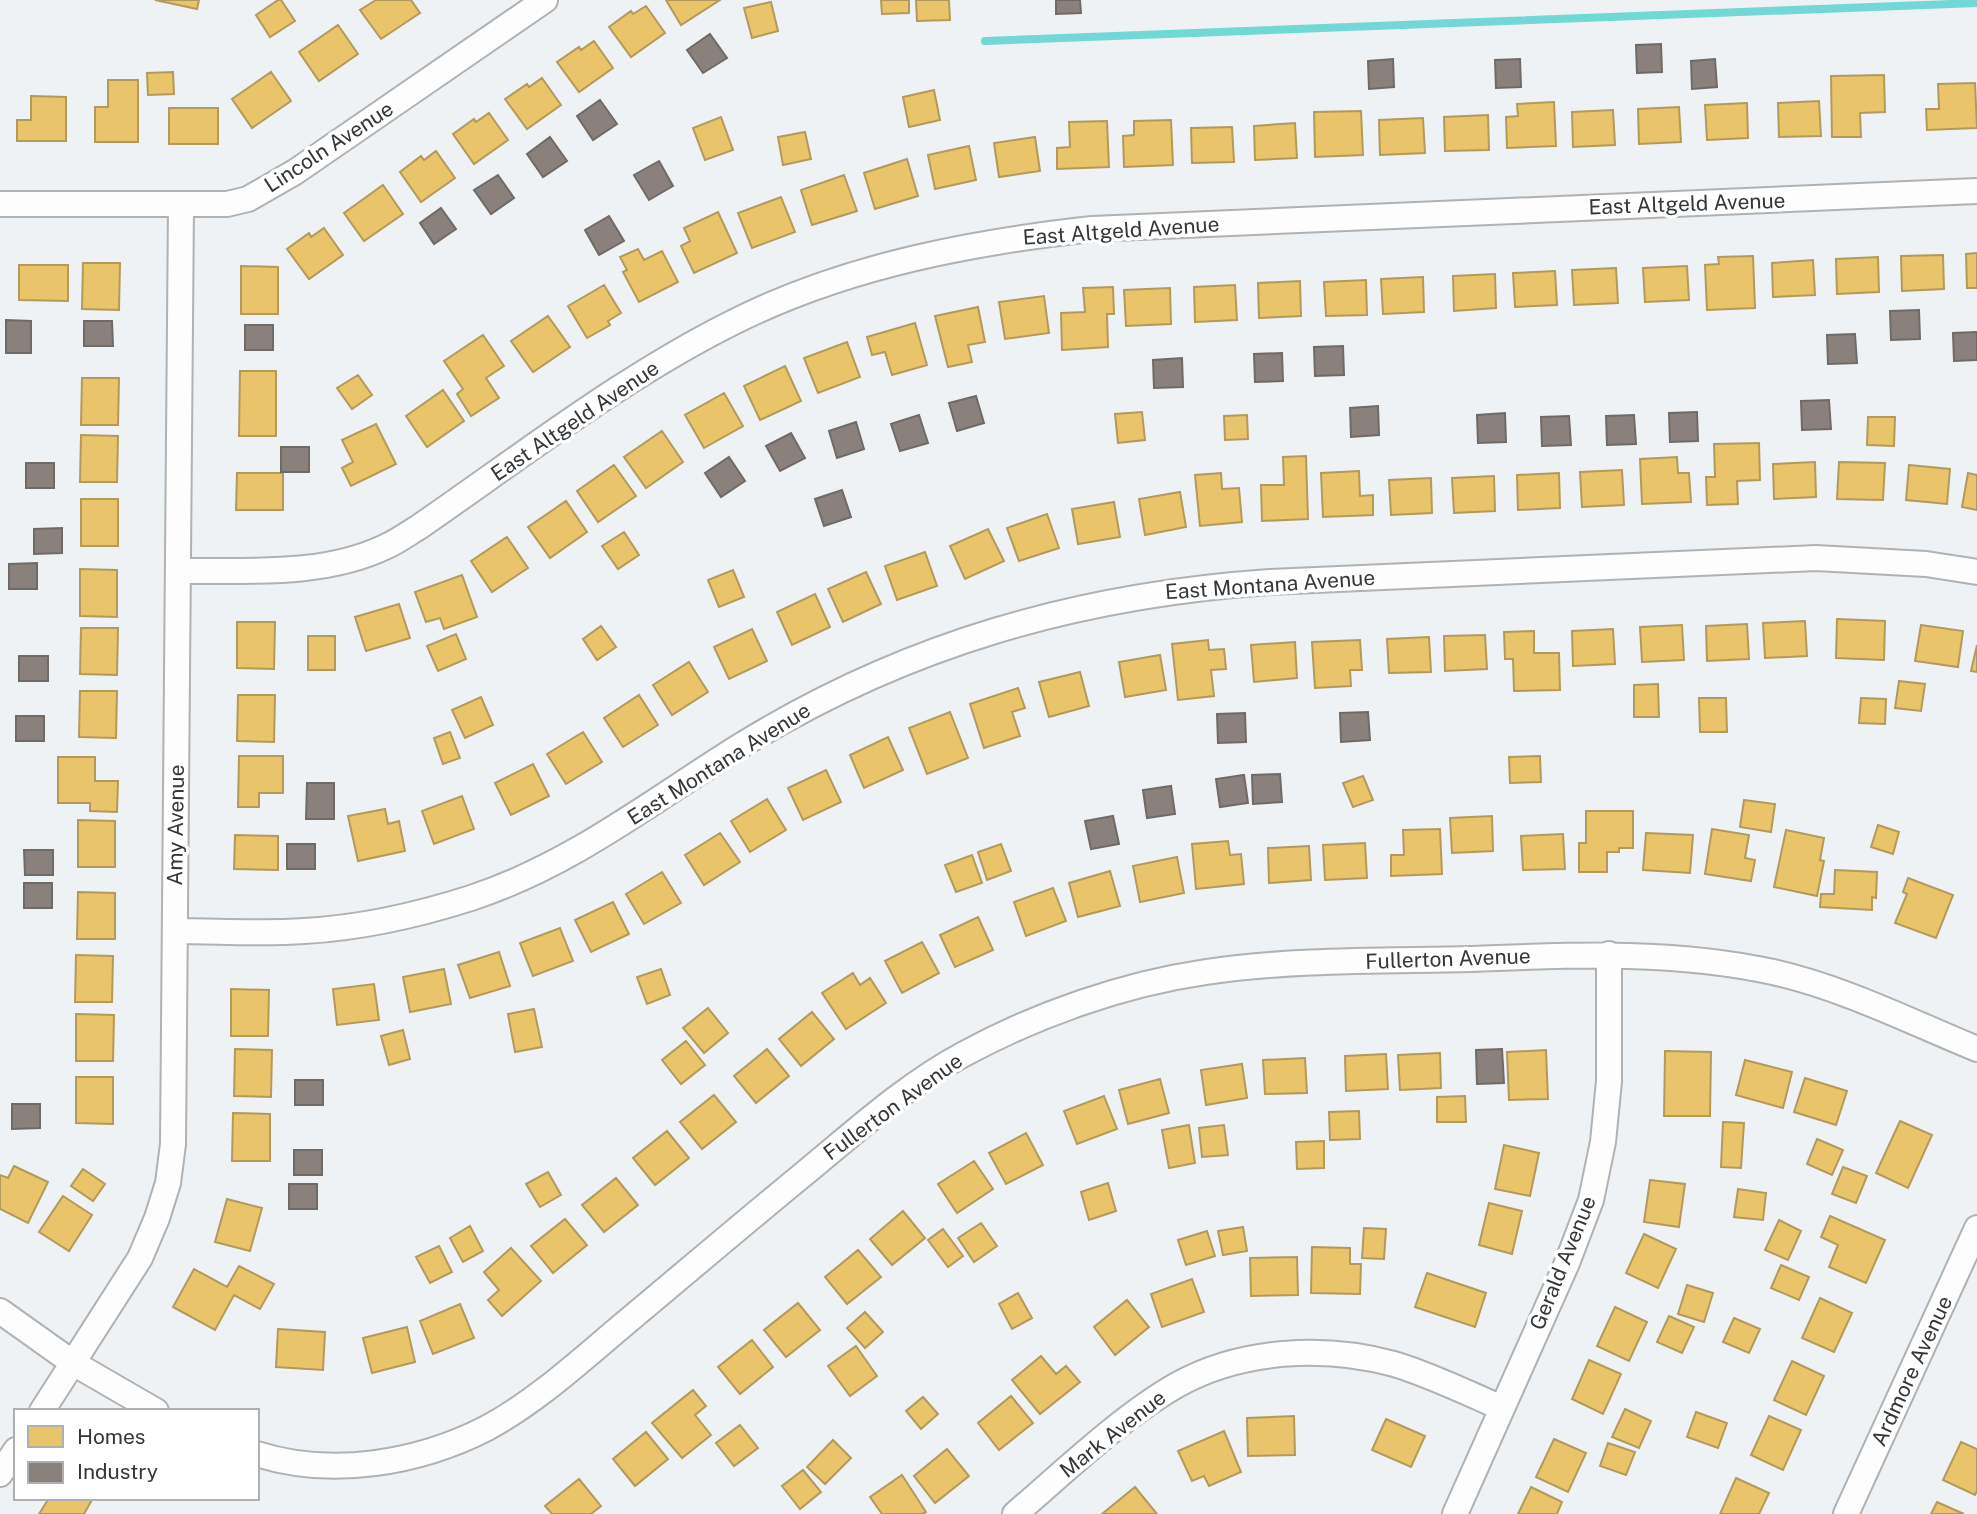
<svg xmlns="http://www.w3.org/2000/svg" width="1977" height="1514" font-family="'Public Sans',sans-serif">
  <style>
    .homes { fill: #e9c46a; stroke: #b3995b; stroke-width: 2 }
    .industry { fill: #8a817c; stroke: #706a67; stroke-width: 2 }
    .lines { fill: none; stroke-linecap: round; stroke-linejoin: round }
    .stream { stroke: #71d8d6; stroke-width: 8 }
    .minor-casing { stroke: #afb1b2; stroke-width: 28 }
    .minor { stroke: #fdfdfd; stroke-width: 24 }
    .labels { text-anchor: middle; stroke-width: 7; stroke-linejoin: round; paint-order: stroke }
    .street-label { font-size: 21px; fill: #343637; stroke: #fff }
  </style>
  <rect width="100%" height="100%" fill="#eff2f4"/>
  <!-- homes -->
  <path class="homes" d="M155,0h44l-2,9z
    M278,0h3l14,21 -25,16 -14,-22z
    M376,0h35l9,13 -39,26 -21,-29z
    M666,0h54l-39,25z
    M881,0h28v13l-27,1z
    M916,0h33l1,20 -33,1z
    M771,2l7,29 -26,7 -8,-30z
    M646,6l19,27 -34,24 -22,-30 22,-16 2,3z
    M338,25l20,29 -39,27 -20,-29z
    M594,41l19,27 -34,24 -22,-30 22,-15 2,3z
    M173,72l1,22 -26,1 -1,-22z
    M271,72l20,29 -39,27 -20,-29z
    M1884,75l1,37 -25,1 1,24h-29l-1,-61z
    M542,78l19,27 -34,24 -22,-30 22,-15 2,3z
    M108,80h30v62h-43v-35h13z
    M1975,83l2,45 -50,2 -1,-21h13l-1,-25z
    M934,90l6,30 -31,7 -6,-30z
    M31,96l35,1v44h-49v-21h14z
    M1819,101l2,35 -42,1 -1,-34z
    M1554,102l2,44 -49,2 -1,-31 12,-1 -1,-12z
    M1747,103l1,35 -41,2 -2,-35z
    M1679,107l2,35 -42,2 -1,-35z
    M169,108h49v36h-49z
    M1613,110l2,35 -42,2 -1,-35z
    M1361,111l2,44 -48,2 -1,-45z
    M489,113l19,27 -34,24 -21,-30 21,-15 2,3z
    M1488,115l1,35 -44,1 -1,-34z
    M721,117l12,33 -28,10 -12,-32z
    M1423,118l2,35 -45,2 -1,-35z
    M1171,120l2,45 -49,2 -1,-31 11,-1v-14z
    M1107,121l2,46 -52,2v-21l13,-1 -1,-25z
    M1295,123l2,35 -42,2 -1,-34z
    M1232,127l2,35 -42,1 -1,-35z
    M805,132l6,27 -28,6 -5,-28z
    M1035,137l5,34 -41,6 -5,-34z
    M969,146l7,34 -41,9 -7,-34z
    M436,151l19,27 -34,24 -21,-30 21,-16 3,4z
    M907,159l11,37 -43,13 -11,-36z
    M844,175l13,36 -45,14 -11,-35z
    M383,185l20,29 -39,27 -20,-28z
    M781,197l14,35 -43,16 -14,-35z
    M718,212l19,41 -43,20 -13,-27 9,-5 -6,-13z
    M324,228l19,27 -34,24 -22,-30 22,-16 2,4z
    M638,249l6,11 18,-9 16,31 -39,20 -16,-30 4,-2 -7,-13z
    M1977,253v35h-10l-1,-34z
    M1943,255l1,34 -42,2 -1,-35z
    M1753,256l2,52 -48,2 -2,-45 14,-1 -1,-7z
    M1878,257l1,35 -42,2 -1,-35z
    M1813,260l2,35 -42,2 -1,-34z
    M83,263h37l-1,47 -37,-1z
    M19,265h49v36l-49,-1z
    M241,266l37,1v47h-37z
    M1687,266l2,34 -44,2 -2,-34z
    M1616,268l2,35 -44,2 -2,-35z
    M1555,271l2,34 -42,2 -2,-34z
    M1495,274l1,34 -42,3 -1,-35z
    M1423,277l1,35 -41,2 -2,-35z
    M1366,280l1,35 -41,1 -2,-34z
    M1300,281l1,35 -42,2 -1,-35z
    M604,285l17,28 -13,8 2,4 -23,13 -19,-32z
    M1235,285l2,35 -42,2 -1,-35z
    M1113,287l1,27h-7l1,33 -46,3 -1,-37 24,-1 -2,-24z
    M1170,288l1,36 -45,2 -2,-36z
    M1044,296l5,37 -44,6 -6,-37z
    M978,307l7,35 -17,3 4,17 -24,5 -13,-51z
    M548,316l22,31 -37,25 -22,-31z
    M915,323l12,42 -35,10 -7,-23 -13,3 -5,-18z
    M483,335l21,31 -18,12 13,20 -28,18 -14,-22 6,-5 -19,-28z
    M847,342l13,35 -42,16 -14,-35z
    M785,366l16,35 -41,19 -16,-34z
    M240,371h36v65h-37z
    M358,375l14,20 -20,14 -15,-21z
    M82,378h37l-1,47h-37z
    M443,390l21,31 -37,26 -21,-31z
    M724,393l19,33 -39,22 -19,-33z
    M1142,412l3,28 -27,3 -3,-29z
    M1247,415l1,24 -23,1 -1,-24z
    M1868,417h27l-1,29 -27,-1z
    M376,424l20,40 -45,22 -9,-18 11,-6 -11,-22z
    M662,431l21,31 -37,26 -22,-31z
    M81,435l37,1 -1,46h-37z
    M1759,443l1,37 -23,1 1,23 -31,1 -1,-28h9l-1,-33z
    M1306,456l2,63 -46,2 -1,-36h23l-1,-28z
    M1677,457l1,16h11l2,29 -49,2 -2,-45z
    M1815,462l1,35 -42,2 -1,-35z
    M1839,462l46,1 -2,37 -46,-1z
    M614,465l22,31 -38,26 -21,-31z
    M1909,465l41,4 -3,35 -41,-4z
    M1622,470l2,35 -42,2 -2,-35z
    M1359,471l1,25 13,-1v20l-50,2 -2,-44z
    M237,473h46v37h-47z
    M1221,473l1,16 17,-1 3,34 -42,4 -5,-51z
    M1559,473l1,35 -42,2 -1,-35z
    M1968,473l9,2v35l-15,-3z
    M1494,476l1,35 -41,2 -2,-35z
    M1431,478l1,35 -41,2 -2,-35z
    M1180,492l6,35 -41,8 -6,-36z
    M81,499h37v47h-37z
    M566,501l21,31 -37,26 -22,-31z
    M1114,502l6,35 -42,7 -6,-35z
    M1047,514l12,34 -40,13 -12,-33z
    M988,529l16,32 -39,18 -15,-33z
    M624,532l15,23 -21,14 -16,-23z
    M507,537l21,31 -36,24 -21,-31z
    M925,552l12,34 -40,14 -12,-34z
    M80,569l37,1v47l-37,-1z
    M733,570l11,27 -25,10 -11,-27z
    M866,572l15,32 -38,18 -15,-33z
    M462,575l15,42 -33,12 -4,-11 -14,4 -11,-30z
    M815,594l15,33 -38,18 -15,-33z
    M399,604l11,34 -44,13 -11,-34z
    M1837,619l48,2 -1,39 -48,-2z
    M1805,621l2,35 -42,2 -2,-35z
    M237,622h38l-1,47 -37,-1z
    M1747,624l2,35 -42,2 -1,-35z
    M1682,625l2,35 -42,2 -2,-35z
    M1921,625l42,6 -5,36 -43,-6z
    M601,626l15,21 -19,13 -14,-21z
    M81,628h37l-1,47 -37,-1z
    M752,629l15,32 -38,18 -15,-32z
    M1613,629l2,35 -42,2 -1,-35z
    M1534,631v22h25l1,37 -46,1 -1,-32h-8l-1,-27z
    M456,634l10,25 -28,12 -11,-25z
    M1485,635l2,34 -42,2 -1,-35z
    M308,636h27v34h-27z
    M1429,637l2,35 -42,1 -2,-34z
    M1208,640l1,10 15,-1 2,20 -15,1 3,26 -36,4 -6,-56z
    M1360,640l2,30h-12l1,16 -36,2 -3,-46z
    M1295,642l2,36 -43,4 -3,-37z
    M1977,645v27l-6,-1z
    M1160,655l6,35 -41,7 -6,-35z
    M689,662l19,30 -36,23 -19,-30z
    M1080,672l9,34 -40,11 -10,-35z
    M1899,681l26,3 -4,27 -26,-3z
    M1658,684l1,33h-25v-32z
    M1018,688l7,20 -13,4 8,24 -36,12 -14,-44z
    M80,691h37l-1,47 -37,-1z
    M238,695h37l-1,47 -37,-1z
    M639,695l19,30 -35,22 -19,-29z
    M481,697l12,28 -28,13 -13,-28z
    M1699,698h27l1,34h-27z
    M1861,698l25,1 -1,25 -26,-1z
    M950,712l18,46 -41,16 -18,-46z
    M450,732l10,26 -17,6 -9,-26z
    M583,732l19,30 -36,22 -19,-30z
    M888,737l15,33 -39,18 -14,-33z
    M239,756h44v37h-24v14h-21z
    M1540,756l1,26 -31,1 -1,-26z
    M58,757h37v24h23l-1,31 -27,-1v-8h-32z
    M533,764l16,32 -38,19 -16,-32z
    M826,770l15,32 -38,18 -15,-32z
    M1363,776l10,24 -20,7 -10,-24z
    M462,796l12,33 -40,15 -12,-33z
    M767,799l19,31 -36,22 -19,-31z
    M1744,800l31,4 -4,28 -31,-5z
    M385,809l3,15 11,-3 6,30 -47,10 -10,-45z
    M1586,811h47v37h-14v4h-12v20h-28v-29h7z
    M1492,816l1,35 -41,2 -2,-35z
    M78,820l37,1v46h-37z
    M1878,825l21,7 -6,22 -22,-7z
    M1440,829l2,45 -51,2v-21h13l-1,-25z
    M1712,829l37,6 -4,23 10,2 -4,21 -46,-7z
    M1786,830l38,8 -4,22 4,1 -7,35 -43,-9z
    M720,833l20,29 -36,23 -19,-30z
    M1646,833l47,2 -3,38 -47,-3z
    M1563,834l2,35 -42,1 -2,-34z
    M235,835l43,1v34l-44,-1z
    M1228,841l2,14 11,-1 3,30 -48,5 -4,-45z
    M1365,843l2,35 -42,2 -2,-35z
    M1001,844l10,27 -24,9 -9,-28z
    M1309,846l2,34 -42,3 -1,-35z
    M972,855l10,28 -26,9 -11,-27z
    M1177,857l7,36 -44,9 -7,-36z
    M1835,870l42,2 -1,26 -4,-1v13l-52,-3 1,-13h13z
    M1110,871l10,35 -42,11 -9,-34z
    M662,872l19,31 -37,21 -18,-30z
    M1908,878l45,17 -17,43 -41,-15 12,-29 -4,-2z
    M1053,888l13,33 -40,15 -12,-34z
    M78,892l37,1v46h-38z
    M613,902l16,32 -38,18 -16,-32z
    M978,917l15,33 -38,17 -15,-32z
    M560,928l13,33 -40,15 -13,-33z
    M922,942l17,31 -37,20 -17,-32z
    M499,952l11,34 -40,12 -12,-33z
    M76,955l37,1 -1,46h-37z
    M444,969l7,35 -41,8 -7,-35z
    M661,969l9,26 -23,9 -10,-27z
    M853,973l7,12 10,-7 16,25 -40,26 -24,-36z
    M374,984l5,36 -42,5 -4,-36z
    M231,989l38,1 -1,46h-37z
    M708,1008l20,25 -24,20 -21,-25z
    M534,1009l8,38 -27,5 -7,-38z
    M812,1012l22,27 -33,27 -22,-27z
    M76,1014l38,1 -1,46h-37z
    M403,1030l7,29 -21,6 -8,-29z
    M686,1041l19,24 -24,19 -19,-24z
    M235,1049l37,1 -1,47 -37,-1z
    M767,1049l22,27 -33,27 -22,-27z
    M1546,1050l2,49 -39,1 -2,-48z
    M1665,1051l46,1 -1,64h-46z
    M1440,1053l1,35 -41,2 -2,-35z
    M1386,1054l2,35 -42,2 -1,-35z
    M1305,1058l2,35 -42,1 -2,-34z
    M1745,1060l47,12 -9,36 -47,-13z
    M1242,1064l5,34 -41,7 -5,-35z
    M76,1077h37v47l-37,-1z
    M1805,1078l42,13 -11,34 -42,-13z
    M1160,1079l9,34 -41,11 -9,-34z
    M714,1095l22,27 -34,27 -22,-27z
    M1104,1096l13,33 -40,15 -13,-33z
    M1465,1096l1,26h-29v-25z
    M1359,1111l1,28 -30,1 -1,-28z
    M233,1113l37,1v47h-38z
    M1900,1121l32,14 -24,53 -32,-15z
    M1723,1122l21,1 -3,45 -20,-1z
    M1189,1125l6,38 -26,5 -7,-38z
    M1224,1125l4,30 -26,2 -3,-29z
    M667,1131l22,27 -34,27 -22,-27z
    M1026,1133l17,32 -37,19 -17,-31z
    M1817,1139l26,11 -11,25 -25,-11z
    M1324,1141v27l-27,1 -1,-27z
    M1504,1145l35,8 -9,43 -35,-7z
    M974,1161l19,28 -36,24 -19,-29z
    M14,1166l34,16 -20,41 -28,-14v-34l8,3z
    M1843,1167l24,9 -11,27 -24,-9z
    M83,1169l22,15 -12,17 -22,-15z
    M548,1172l13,23 -21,12 -14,-23z
    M616,1178l22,27 -34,27 -22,-27z
    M1650,1180l35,4 -6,43 -35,-5z
    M1108,1183l8,28 -27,9 -8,-28z
    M1738,1189l28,4 -3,27 -29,-3z
    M63,1196l29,19 -23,36 -30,-19z
    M227,1199l35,9 -12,43 -35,-9z
    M1489,1203l33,8 -10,43 -33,-9z
    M903,1211l22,27 -33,27 -22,-26z
    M1830,1216l55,24 -19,43 -37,-16 9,-22 -17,-8z
    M565,1219l22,26 -34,28 -22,-27z
    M1779,1220l22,11 -13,29 -23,-10z
    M981,1223l16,23 -23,16 -16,-24z
    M470,1226l13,25 -20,11 -13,-24z
    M1243,1227l4,24 -24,4 -5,-24z
    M1364,1228l22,1 -2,30 -22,-1z
    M943,1229l20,27 -15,11 -20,-27z
    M1207,1231l8,25 -29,9 -8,-25z
    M1644,1234l32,15 -18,39 -32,-15z
    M439,1246l13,26 -22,11 -14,-26z
    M1312,1247l38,1v16h11l-1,30 -49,-1z
    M511,1248l30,33 -39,35 -14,-16 11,-10 -15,-18z
    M858,1250l23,27 -34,27 -22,-27z
    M1297,1257l1,38 -47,1 -1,-38z
    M1781,1265l28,12 -10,23 -28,-12z
    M239,1266l35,18 -14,25 -26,-14 -19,35 -42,-23 21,-38 33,18z
    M1427,1273l59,20 -11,34 -60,-20z
    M1192,1279l12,33 -42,15 -11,-33z
    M1687,1285l26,8 -9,29 -26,-8z
    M1018,1293l14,25 -20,11 -13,-25z
    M1820,1298l32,15 -18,39 -32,-14z
    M1127,1300l22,27 -34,28 -21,-28z
    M798,1303l22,27 -34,27 -22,-27z
    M460,1304l14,34 -41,16 -13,-33z
    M1615,1307l32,15 -18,39 -32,-15z
    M865,1312l18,20 -18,16 -18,-20z
    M1669,1316l25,11 -12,26 -25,-11z
    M1734,1318l26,11 -11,24 -26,-11z
    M407,1327l8,35 -43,11 -9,-35z
    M278,1329l47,3 -2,38 -47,-3z
    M752,1340l21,27 -33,27 -22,-27z
    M856,1346l21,30 -27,20 -22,-30z
    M1041,1356l15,18 10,-8 14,16 -40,32 -28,-34z
    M1589,1360l32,14 -18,40 -31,-15z
    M1792,1361l32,15 -18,39 -32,-15z
    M693,1390l13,16 -11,9 16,20 -29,23 -30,-35z
    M1011,1396l22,27 -34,27 -21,-27z
    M923,1397l15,17 -17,15 -15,-18z
    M1625,1409l26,12 -12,27 -27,-11z
    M1696,1412l31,11 -9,25 -31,-11z
    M1294,1416l1,39 -47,1 -1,-38z
    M1769,1416l32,14 -18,40 -32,-15z
    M1386,1419l39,17 -14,31 -39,-17z
    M740,1425l18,23 -24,18 -18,-23z
    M1224,1431l17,41 -32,14 -5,-10 -12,5 -14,-30z
    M646,1432l22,27 -33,27 -22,-27z
    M1554,1439l32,14 -18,39 -32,-15z
    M833,1440l18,18 -26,26 -18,-17z
    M1961,1442l16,7v42l-2,4 -32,-15z
    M1608,1443l27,9 -9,23 -26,-9z
    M947,1449l22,27 -34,27 -21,-27z
    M803,1470l18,22 -21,17 -18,-23z
    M902,1475l24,37 -4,2h-40l-12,-17z
    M1736,1478l33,15 -10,21h-39z
    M579,1479l22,27 -10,8h-39l-7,-8z
    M1135,1487l22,27h-55z
    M1531,1487l31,15 -5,12h-39z
    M49,1498h44l-9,16h-45z
    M1937,1502l27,12h-33z"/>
  <!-- industry -->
  <path class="industry" d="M1056,0h24l1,13 -25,1z
    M710,34l17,24 -24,15 -16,-23z
    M1661,44l1,28 -25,1 -1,-28z
    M1393,59l1,28 -25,2 -1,-28z
    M1520,59l1,28 -25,1 -1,-28z
    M1715,59l2,28 -25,2 -1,-28z
    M600,100l17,24 -24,16 -16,-24z
    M550,137l17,24 -24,16 -16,-23z
    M659,161l14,25 -24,14 -15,-25z
    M498,175l16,23 -23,16 -17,-24z
    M441,208l15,21 -22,15 -14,-21z
    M609,216l15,25 -25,14 -14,-25z
    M1919,310l1,29 -29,1 -1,-29z
    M6,320l25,1v32h-25z
    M84,321h28l1,25h-29z
    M245,325h28v25h-28z
    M1977,332v28l-23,1 -1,-28z
    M1855,334l2,29 -29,1 -1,-29z
    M1343,346l1,29 -29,1 -1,-29z
    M1282,353l1,28 -28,1 -1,-28z
    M1182,358l1,29 -29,1 -1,-28z
    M976,396l8,27 -27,8 -8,-28z
    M1829,400l2,29 -29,1 -1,-29z
    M1378,406l1,29 -28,2 -1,-29z
    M1697,412l1,29 -28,1 -1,-29z
    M1505,413l1,29 -28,1 -1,-28z
    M919,415l9,28 -28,8 -9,-27z
    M1634,415l2,29 -29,1 -1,-29z
    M1569,416l2,29 -29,1 -1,-29z
    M856,422l8,27 -27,9 -8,-27z
    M791,433l14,25 -25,13 -14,-25z
    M281,447h28v25h-28z
    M729,457l16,24 -24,16 -16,-24z
    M26,463h28v25h-28z
    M842,490l9,27 -27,9 -9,-27z
    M62,528v25l-28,1v-25z
    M37,563v26h-28v-25z
    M19,656h29v25h-29z
    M1368,712l2,28 -29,2 -1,-29z
    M1245,713l1,29 -28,1 -1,-29z
    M16,716h28v25h-28z
    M1280,774l2,28 -29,2 -1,-29z
    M1244,775l4,28 -28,4 -4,-28z
    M307,783h27v36h-28z
    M1171,786l4,28 -28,4 -4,-28z
    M1113,816l6,28 -28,5 -6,-28z
    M287,844h28v25h-28z
    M24,850h29v25h-28z
    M24,883h28v25h-28z
    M1502,1049l2,34 -27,1 -1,-34z
    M295,1080h28v25h-28z
    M12,1104h28v24l-28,1z
    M294,1150h28v25h-28z
    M289,1184h28v25h-28z"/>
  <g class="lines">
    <!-- stream -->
    <path class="stream" d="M985,41l992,-38"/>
    <!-- minor casing -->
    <g class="minor-casing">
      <path id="minor" d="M0,204h227l21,-5 47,-27 250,-172
        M179,571c67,-1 145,6 208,-25 11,-5 22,-13 32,-19 106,-73 209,-154 325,-210 108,-52 230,-75 348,-88l885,-38
        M175,931c43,0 86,3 129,0 56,-3 114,-16 167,-33 101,-33 182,-98 271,-153 164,-101 338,-150 528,-163l546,-24 110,6 51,8
        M0,1311l73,52 83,48
        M42,1411l98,-153 17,-40 11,-35 5,-39 8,-939
        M257,1454c75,24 162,9 230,-26 50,-27 93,-67 136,-103 61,-51 121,-102 182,-152 51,-42 101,-88 159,-119 74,-40 160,-70 242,-82 87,-13 177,-11 265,-13 102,-4 202,-9 302,13 71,16 138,50 204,77
        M0,1474l16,-24
        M1015,1514c49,-42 106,-97 162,-129 64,-36 148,-40 217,-21 37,11 73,29 108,44
        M1455,1514l112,-251 24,-63 12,-58 6,-61v-127
        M1846,1514l131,-286"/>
    </g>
    <!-- minor -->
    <use href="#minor" class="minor"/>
  </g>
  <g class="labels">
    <!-- street labels -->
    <g class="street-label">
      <text transform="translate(329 147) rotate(-33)" y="7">Lincoln Avenue</text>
      <text transform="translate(1687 204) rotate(-2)" y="7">East Altgeld Avenue</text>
      <text transform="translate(1121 231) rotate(-4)" y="7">East Altgeld Avenue</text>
      <text transform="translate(575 421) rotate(-34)" y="7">East Altgeld Avenue</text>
      <text transform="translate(1270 585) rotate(-4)" y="7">East Montana Avenue</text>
      <text transform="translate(719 764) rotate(-32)" y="7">East Montana Avenue</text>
      <text transform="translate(176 825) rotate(-89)" y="7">Amy Avenue</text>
      <text transform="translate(1448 959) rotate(-2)" y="7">Fullerton Avenue</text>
      <text transform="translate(893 1107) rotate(-36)" y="7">Fullerton Avenue</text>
      <text transform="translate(1563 1263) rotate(-68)" y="7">Gerald Avenue</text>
      <text transform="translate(1912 1371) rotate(-65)" y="7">Ardmore Avenue</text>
      <text transform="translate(1113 1434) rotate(-38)" y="7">Mark Avenue</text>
    </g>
  </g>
  <!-- legend -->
  <rect x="14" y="1409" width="245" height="91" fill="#ffffff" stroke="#aeafaf" stroke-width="2"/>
  <rect x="28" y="1426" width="35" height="21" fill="#e9c46a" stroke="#aeafaf" stroke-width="2"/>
  <text x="77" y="1444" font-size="21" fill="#343637">Homes</text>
  <rect x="28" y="1462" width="35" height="21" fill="#8a817c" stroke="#aeafaf" stroke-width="2"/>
  <text x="77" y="1479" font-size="21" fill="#343637">Industry</text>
</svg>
